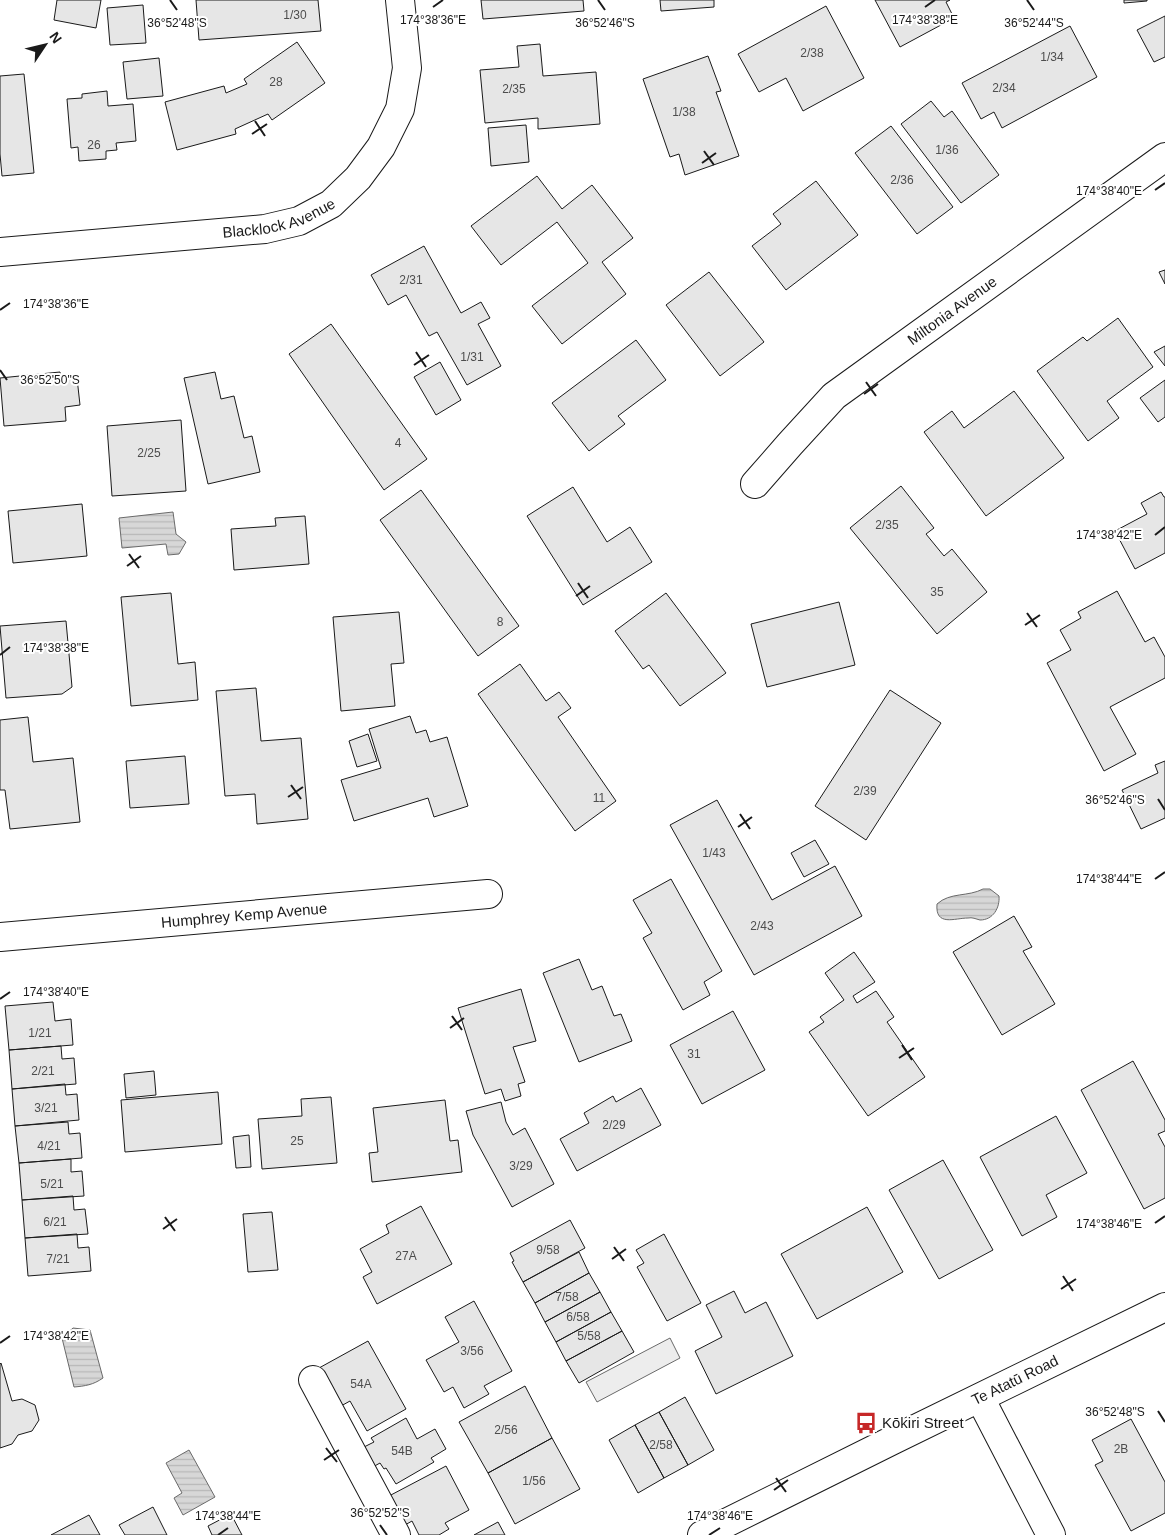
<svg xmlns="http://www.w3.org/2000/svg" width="1165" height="1535" font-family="Arial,sans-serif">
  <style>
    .built { fill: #ededed; stroke: #6a6a6a }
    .water { fill: url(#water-rules); stroke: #6a6a6a }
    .building { fill: #e6e6e6; stroke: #1a1a1a }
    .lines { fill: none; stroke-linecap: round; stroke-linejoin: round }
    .minor-casing { stroke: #1a1a1a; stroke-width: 30 }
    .secondary-casing { stroke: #1a1a1a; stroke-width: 30 }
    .minor { stroke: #fff; stroke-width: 28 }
    .secondary { stroke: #fff; stroke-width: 28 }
    .ticks { fill: none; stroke: #1a1a1a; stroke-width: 2 }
    .labels { text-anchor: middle; stroke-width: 4; stroke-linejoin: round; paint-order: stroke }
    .number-label { font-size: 12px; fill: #4d4d4d }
    .street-label { font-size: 15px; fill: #1a1a1a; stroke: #fff }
    .poi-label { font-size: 15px; fill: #1a1a1a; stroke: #fff; text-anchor: start }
    .ticks-label { font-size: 12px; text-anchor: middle; fill: #1a1a1a; stroke: #fff; stroke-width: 4; stroke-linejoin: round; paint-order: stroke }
  </style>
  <defs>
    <pattern id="water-rules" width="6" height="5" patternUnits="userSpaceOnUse" patternTransform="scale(1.25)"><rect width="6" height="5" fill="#d7d7d7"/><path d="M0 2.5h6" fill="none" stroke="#b8b8b8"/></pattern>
  </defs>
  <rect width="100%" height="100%" fill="#fff"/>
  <!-- built -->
  <path class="built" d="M670,1338l10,20 -83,44 -11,-20z"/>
  <!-- water -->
  <path class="water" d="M173,512l3,22 10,8 -7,12 -11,1 -2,-11 -44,4 -3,-30z
    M983,889h7l9,7c1,12 -6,24 -19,24 -4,-1 -8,-3 -12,-2 -13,0 -33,9 -31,-14 13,-12 31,-7 46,-15z
    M73,1328l17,2 13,48c-10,7 -18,8 -29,9l-12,-49z
    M189,1450l26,47 -32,18 -9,-17 8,-5 -16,-30z"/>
  <!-- building -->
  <path class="building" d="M57,0h44l-5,28 -42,-8z
    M196,0h122l3,31 -122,9z
    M481,0h102l1,11 -101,8z
    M660,0h54v7l-53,4z
    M875,0h75l-4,2 8,16 -54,29z
    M1124,0h23v1l-23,2z
    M143,5l3,38 -36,2 -3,-37z
    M826,6l38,72 -61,33 -17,-33 -27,14 -21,-38z
    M1165,16v41l-11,5 -17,-32z
    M1070,26l27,51 -95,51 -8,-16 -13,7 -19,-36z
    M297,42l28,41 -53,37 -4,-6 -33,15 1,5 -59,16 -12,-48 59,-16 2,7 21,-9 -3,-5z
    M540,44l3,32 53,-4 4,52 -62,5v-11l-53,5 -5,-53 39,-3 -2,-21z
    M708,56l13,35 -5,1 23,64 -54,19 -6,-21 -9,3 -27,-78z
    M159,58l4,38 -36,3 -4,-37z
    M24,74l10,99 -32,3 -2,-22v-78z
    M107,91l1,15 25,-2 3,37 -20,2 1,7 -11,1v8l-27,2 -1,-14 -7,1 -4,-49 15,-1v-4z
    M931,101l13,16 8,-6 47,64 -38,28 -60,-79z
    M526,125l3,37 -38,4 -3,-38z
    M891,126l62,81 -36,27 -62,-81z
    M537,176l25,33 30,-24 41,53 -31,24 24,32 -64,50 -30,-38 56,-43 -31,-41 -56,43 -30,-39z
    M816,181l42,54 -72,55 -34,-44 29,-22 -8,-10z
    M424,246l37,67 20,-11 9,16 -12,6 23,42 -34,19 -30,-53 -8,4 -23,-41 -18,10 -17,-30z
    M1165,270v14l-6,-12z
    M709,272l55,70 -44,34 -54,-71z
    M1118,318l35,49 -46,34 12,17 -31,23 -51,-70 46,-34 4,4z
    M331,324l96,135 -43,31 -95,-136z
    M636,340l30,40 -48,36 7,8 -36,27 -37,-48z
    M1165,346v20l-11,-14z
    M440,362l21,38 -25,15 -22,-38z
    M60,372l1,7 16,-1 3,27 -15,2 1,14 -62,5 -4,-48z
    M215,372l6,27 13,-3 10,42 8,-2 8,36 -52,12 -24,-106z
    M1165,380v37l-7,5 -18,-24z
    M1014,391l50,67 -78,58 -62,-84 28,-21 12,17z
    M181,420l5,71 -74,5 -5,-70z
    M901,486l33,42 -8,6 18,22 8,-7 35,43 -50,42 -87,-106z
    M573,487l34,55 23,-15 22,35 -69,43 -56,-89z
    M421,490l98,136 -41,30 -98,-136z
    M1161,492l3,5h1v56l-30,16 -20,-38 32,-17 -6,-11z
    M82,504l5,52 -74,7 -5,-52z
    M305,516l4,48 -75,6 -3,-41 45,-3 -1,-8z
    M1117,591l28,51 9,-5 11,20v21l-55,29 26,47 -32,17 -57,-108 24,-13 -11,-20 21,-12 -3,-6z
    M171,593l7,71 17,-2 3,38 -67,6 -10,-109z
    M666,593l60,80 -46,33 -31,-41 -6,4 -28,-38z
    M839,602l16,63 -88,22 -16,-63z
    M399,612l5,51 -13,1 4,42 -54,5 -8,-94z
    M66,621l6,66 -10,7 -56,4 -6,-72z
    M520,664l26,37 13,-9 12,16 -13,9 58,84 -41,30 -97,-137z
    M256,688l5,53 40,-3 7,81 -51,5 -2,-30 -30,2 -9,-105z
    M890,690l51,33 -75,117 -51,-34z
    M410,716l6,17 10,-3 4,12 17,-5 21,69 -34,11 -6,-19 -74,23 -13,-41 40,-12 -12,-39z
    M28,717l5,45 40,-4 7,64 -70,7 -5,-39h-5v-70z
    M368,734l9,27 -20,6 -8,-26z
    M185,756l4,48 -59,4 -4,-47z
    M1165,761v57l-24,11 -19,-39 36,-17 -3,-8z
    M717,800l55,100 63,-34 27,50 -108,59 -84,-150z
    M815,840l14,24 -25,13 -13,-24z
    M671,879l51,92 -18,11 6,13 -27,15 -40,-72 9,-5 -19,-33z
    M1014,916l18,31 -9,4 32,53 -53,31 -49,-83z
    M854,952l21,30 -22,14 4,7 19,-12 18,26 -7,5 38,55 -57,39 -59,-84 15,-10 -4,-5 24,-17 -19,-27z
    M579,959l13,31 10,-4 12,30 7,-2 11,27 -53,21 -36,-89z
    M521,989l15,52 -23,6 12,35 -7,2 3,12 -16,5 -4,-12 -16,5 -27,-86z
    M53,1002l2,19 16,-2 2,26 -64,5 -4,-44z
    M733,1011l32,59 -63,34 -32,-59z
    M61,1046l1,13 12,-1 2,26 -64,5 -3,-39z
    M1133,1061l32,59v11l-7,3 7,13v51l-21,11 -63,-119z
    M154,1071l2,24 -30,3 -2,-24z
    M65,1084l1,11 11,-1 2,26 -64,6 -3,-37z
    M641,1088l20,37 -84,46 -17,-32 29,-16 -5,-10 29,-17 3,6z
    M218,1092l4,52 -97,8 -4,-52z
    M331,1097l6,66 -75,6 -4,-50 44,-3 -1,-17z
    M445,1100l5,41 8,-1 4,32 -90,10 -3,-29 9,-1 -5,-44z
    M501,1102l5,20 7,13 12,-7 29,56 -42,23 -39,-72 -7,-24z
    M1056,1116l31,57 -41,22 11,22 -35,19 -42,-79z
    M68,1122l1,12 11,-1 2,25 -63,5 -4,-37z
    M249,1135l2,32 -15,1 -3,-31z
    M71,1159v13l11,-1 2,25 -62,4 -3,-37z
    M943,1160l50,90 -54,29 -50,-89z
    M73,1196l1,14 11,-1 3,25 -63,4 -3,-38z
    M421,1206l31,58 -75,40 -14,-27 9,-5 -12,-23 29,-16 -3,-8z
    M867,1207l36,65 -86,47 -36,-65z
    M272,1212l6,58 -30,2 -5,-58z
    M570,1220l15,28 -62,34 -11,-20 2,-1 -4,-8z
    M77,1234l1,14 11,-1 2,24 -63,5 -3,-38z
    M664,1234l37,69 -34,18 -30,-54 7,-4 -8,-13z
    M579,1252l10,21 -54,30 -12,-21z
    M589,1273l11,19 -55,30 -10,-19z
    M734,1291l11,22 21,-11 27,54 -77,38 -21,-43 27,-14 -16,-32z
    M600,1292l11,20 -55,30 -11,-20z
    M474,1301l38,70 -28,15 5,8 -25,14 -11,-21 -9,5 -18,-32 33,-18 -14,-25z
    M611,1312l11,19 -56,30 -10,-19z
    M622,1331l12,21 -55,31 -13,-22z
    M368,1341l38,68 -39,22 -17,-30 -9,5 -22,-38z
    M1,1363l11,38 10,-2 13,6 4,15 -7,11 -14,4 -6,9 -12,4v-84z
    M525,1386l27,52 -64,35 -29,-51z
    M685,1397l29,53 -26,15 -29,-53z
    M659,1412l29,53 -24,13 -29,-53z
    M406,1418l11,21 18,-10 11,20 -15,9 3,4 -38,22 -10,-16 -2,1 -4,-6 -9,5 -11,-19 14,-7 -3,-4z
    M1131,1419l34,63v31l-34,18 -36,-66 8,-4 -11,-21z
    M635,1425l29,53 -26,15 -29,-53z
    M552,1438l28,51 -65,35 -27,-51z
    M446,1466l23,44 -24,13 4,6 -10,6h-20l-7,-14 -7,4 -16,-29z
    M153,1507l14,28h-42l-6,-10z
    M231,1514l11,21h-30l-4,-9z
    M89,1515l11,20h-49z
    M498,1522l7,13h-31z"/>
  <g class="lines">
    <!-- minor casing -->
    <g class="minor-casing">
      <g id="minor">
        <path id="s1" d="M0,252l265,-23 34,-8 32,-17 27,-26 23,-31 19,-38 7,-41 -7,-68"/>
        <path id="s2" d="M755,484l35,-40 44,-48 331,-239"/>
        <path id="s3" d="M0,937l488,-43"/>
        <path d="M313,1380l83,155"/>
        <path d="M980,1398l71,137"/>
      </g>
    </g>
    <!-- secondary casing -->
    <g class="secondary-casing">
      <g id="secondary">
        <path id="s4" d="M702,1535l191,-95 272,-133"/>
      </g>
    </g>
    <!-- minor -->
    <use href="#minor" class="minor"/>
    <!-- secondary -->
    <use href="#secondary" class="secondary"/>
  </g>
  <!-- ticks -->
  <path class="ticks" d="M170,0l7,10M598,0l7,10M1027,0l7,10M433,7l10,-7M925,7l10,-7M255,121l10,15M252,134l15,-10M704,151l10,14M702,163l14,-10M1155,190l10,-7M0,310l10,-7M416,352l10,15M414,365l15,-10M0,370l7,10M866,382l10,14M864,394l14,-10M1155,535l10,-8M129,554l10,14M127,566l14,-10M578,583l10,15M576,596l14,-10M1027,613l10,14M1025,625l15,-10M0,655l10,-8M291,785l10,14M288,797l15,-10M1158,799l7,11M740,814l10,15M738,827l14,-10M1155,879l10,-7M0,999l10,-7M452,1016l10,14M450,1028l14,-10M902,1045l10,15M899,1058l15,-10M165,1217l10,14M1155,1223l10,-7M163,1229l14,-10M614,1247l10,14M612,1259l14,-10M1063,1276l10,15M1061,1289l15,-10M0,1343l10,-7M1158,1411l7,11M326,1448l11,14M324,1460l15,-10M776,1478l10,14M774,1490l14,-10M380,1525l7,10M218,1535l10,-7M709,1535l11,-7"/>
  <!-- icons -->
  <defs>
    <g id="bus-bare" transform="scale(1.725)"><path d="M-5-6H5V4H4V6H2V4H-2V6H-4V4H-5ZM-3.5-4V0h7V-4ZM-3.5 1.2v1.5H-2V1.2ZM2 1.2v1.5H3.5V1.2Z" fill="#c62828" stroke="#fff" stroke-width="2.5" paint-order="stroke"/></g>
  </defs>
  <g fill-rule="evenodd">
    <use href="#bus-bare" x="866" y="1423"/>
  </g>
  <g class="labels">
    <!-- number labels -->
    <g class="number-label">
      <text x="295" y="19">1/30</text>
      <text x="812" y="57">2/38</text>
      <text x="1052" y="61">1/34</text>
      <text x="276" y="86">28</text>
      <text x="1004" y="92">2/34</text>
      <text x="514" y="93">2/35</text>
      <text x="684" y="116">1/38</text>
      <text x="94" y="149">26</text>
      <text x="947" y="154">1/36</text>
      <text x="902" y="184">2/36</text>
      <text x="411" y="284">2/31</text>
      <text x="472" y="361">1/31</text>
      <text x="398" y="447">4</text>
      <text x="149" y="457">2/25</text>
      <text x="887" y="529">2/35</text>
      <text x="937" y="596">35</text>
      <text x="500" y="626">8</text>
      <text x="865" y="795">2/39</text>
      <text x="599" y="802">11</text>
      <text x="714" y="857">1/43</text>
      <text x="762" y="930">2/43</text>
      <text x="40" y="1037">1/21</text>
      <text x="694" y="1058">31</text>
      <text x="43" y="1075">2/21</text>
      <text x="46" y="1112">3/21</text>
      <text x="614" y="1129">2/29</text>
      <text x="297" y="1145">25</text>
      <text x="49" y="1150">4/21</text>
      <text x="521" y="1170">3/29</text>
      <text x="52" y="1188">5/21</text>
      <text x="55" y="1226">6/21</text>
      <text x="548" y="1254">9/58</text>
      <text x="406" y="1260">27A</text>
      <text x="58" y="1263">7/21</text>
      <text x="567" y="1301">7/58</text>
      <text x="578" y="1321">6/58</text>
      <text x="589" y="1340">5/58</text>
      <text x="472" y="1355">3/56</text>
      <text x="361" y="1388">54A</text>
      <text x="506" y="1434">2/56</text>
      <text x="661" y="1449">2/58</text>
      <text x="1121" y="1453">2B</text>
      <text x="402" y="1455">54B</text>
      <text x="534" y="1485">1/56</text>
    </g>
    <!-- street labels -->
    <g class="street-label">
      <text dy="5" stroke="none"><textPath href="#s1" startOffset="282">Blacklock Avenue</textPath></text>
      <text dy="5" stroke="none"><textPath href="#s2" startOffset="264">Miltonia Avenue</textPath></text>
      <text dy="5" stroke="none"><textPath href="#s3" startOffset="245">Humphrey Kemp Avenue</textPath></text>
      <text dy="5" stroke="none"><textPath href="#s4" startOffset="349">Te Atatū Road</textPath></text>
    </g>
    <!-- poi labels -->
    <g class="poi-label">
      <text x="882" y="1428">Kōkiri Street</text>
    </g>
  </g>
  <g class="ticks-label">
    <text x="433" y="24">174°38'36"E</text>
    <text x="925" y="24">174°38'38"E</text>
    <text x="177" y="27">36°52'48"S</text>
    <text x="605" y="27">36°52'46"S</text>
    <text x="1034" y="27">36°52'44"S</text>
    <text x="1109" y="195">174°38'40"E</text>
    <text x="56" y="308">174°38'36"E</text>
    <text x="50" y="384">36°52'50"S</text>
    <text x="1109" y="539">174°38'42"E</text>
    <text x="56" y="652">174°38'38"E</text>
    <text x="1115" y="804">36°52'46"S</text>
    <text x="1109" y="883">174°38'44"E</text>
    <text x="56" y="996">174°38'40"E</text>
    <text x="1109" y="1228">174°38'46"E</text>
    <text x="56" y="1340">174°38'42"E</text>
    <text x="1115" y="1416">36°52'48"S</text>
    <text x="380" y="1517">36°52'52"S</text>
    <text x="228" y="1520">174°38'44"E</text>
    <text x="720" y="1520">174°38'46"E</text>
  </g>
  <!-- north arrow -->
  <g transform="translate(45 45) rotate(55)" stroke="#ffffff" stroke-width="4" paint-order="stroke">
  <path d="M0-4L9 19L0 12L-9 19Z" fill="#1a1a1a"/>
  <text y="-8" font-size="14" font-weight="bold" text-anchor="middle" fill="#1a1a1a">N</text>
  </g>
</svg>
